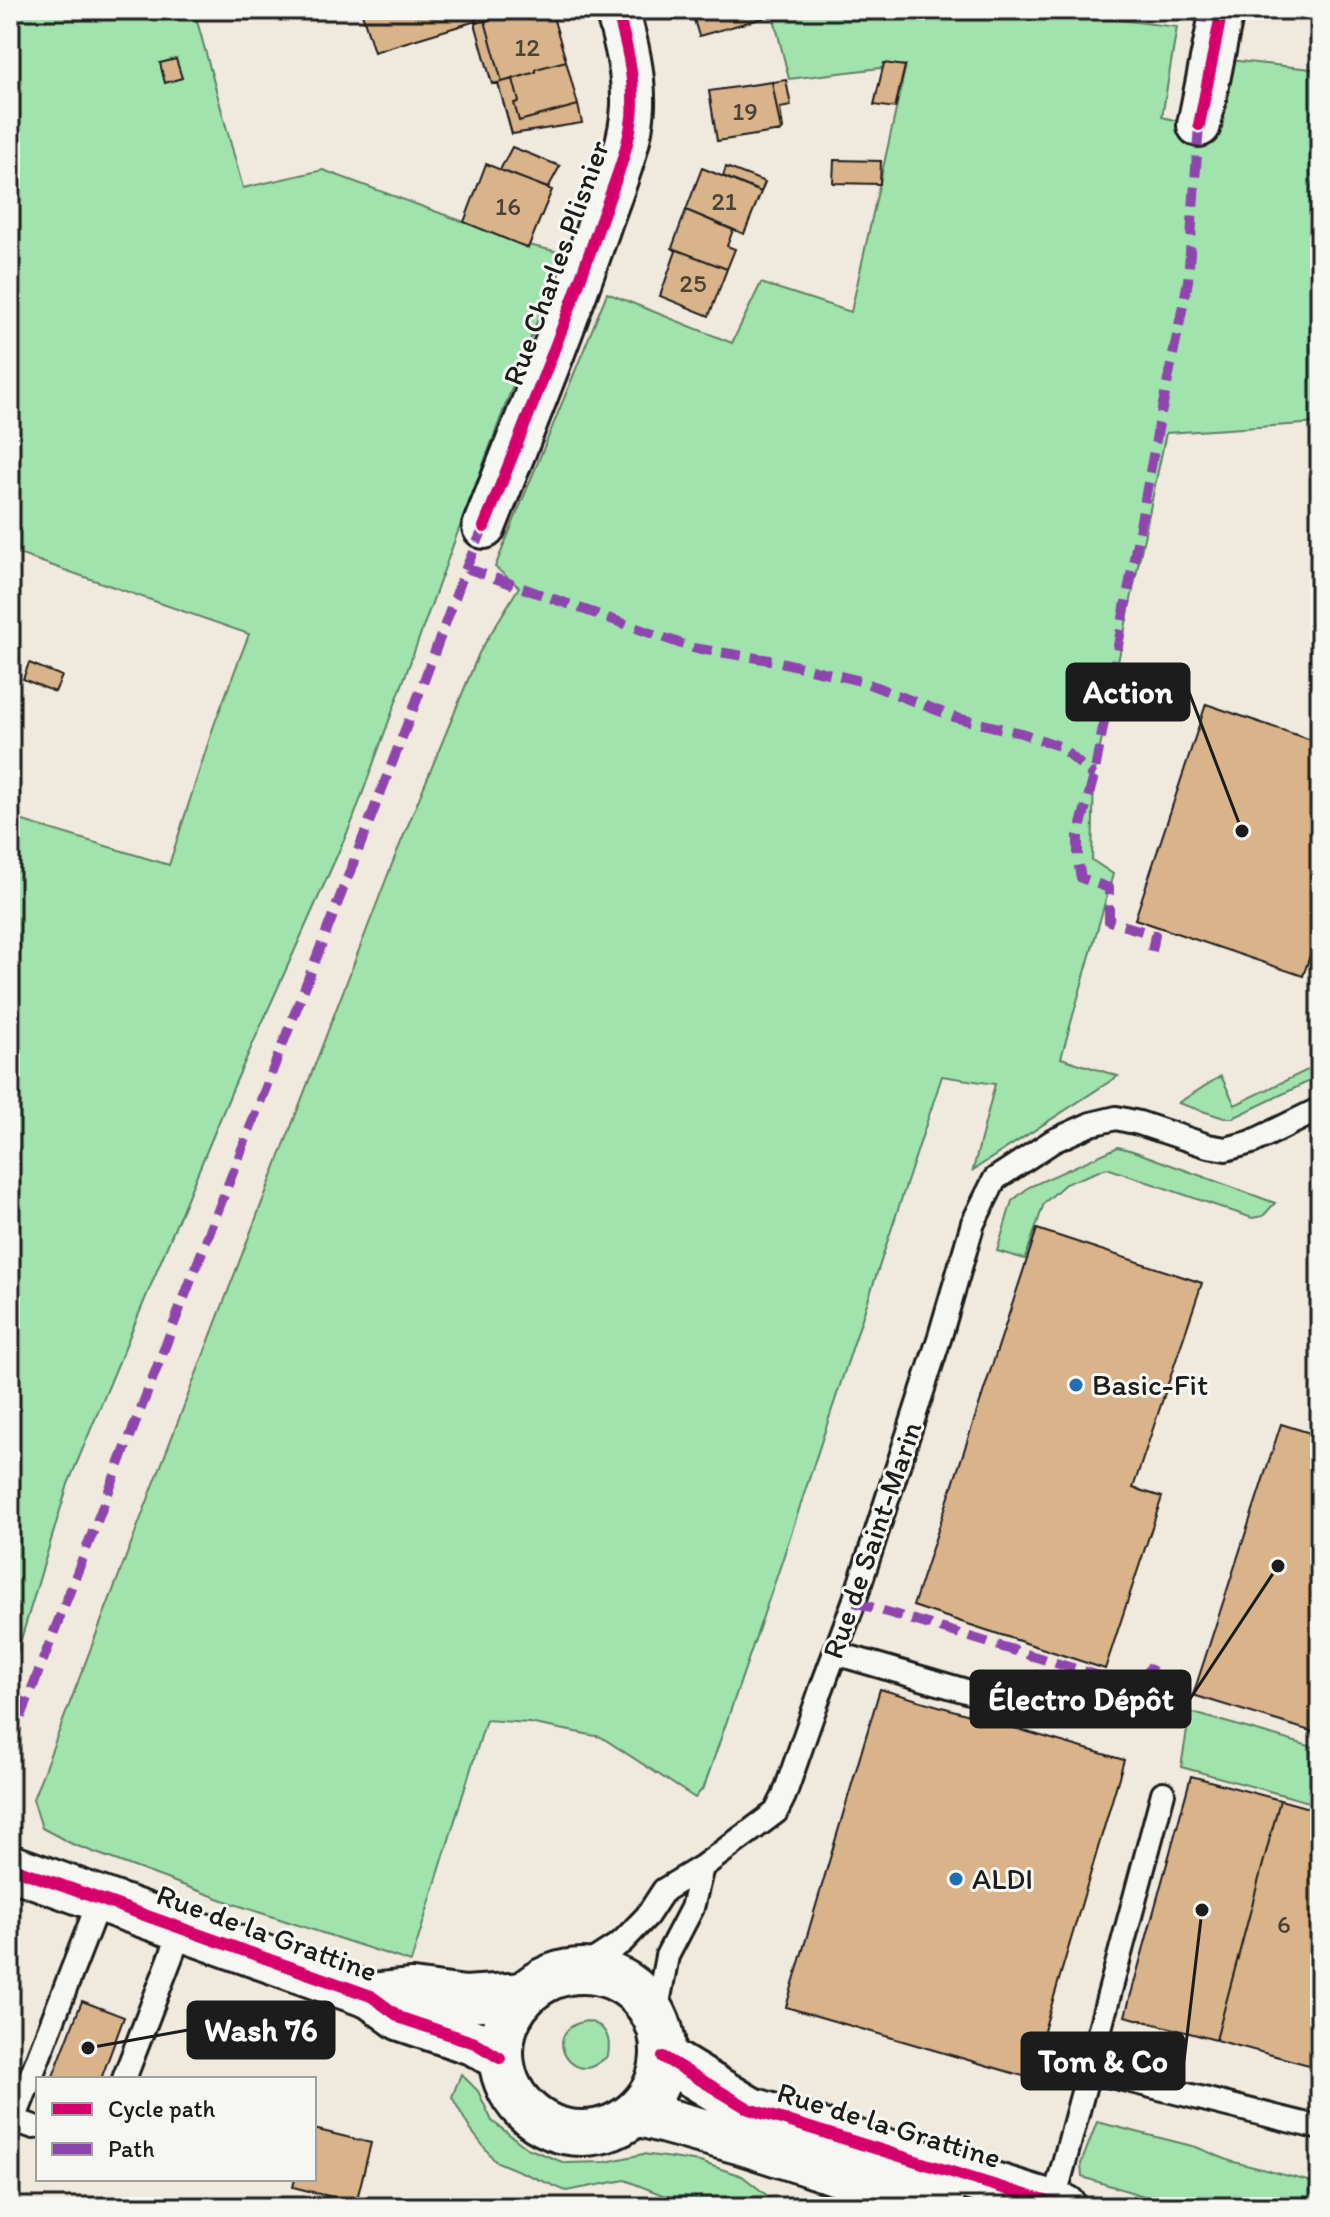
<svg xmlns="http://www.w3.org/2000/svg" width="1330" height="2217" font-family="Itim,sans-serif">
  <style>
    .green { fill: #a1e3ad; stroke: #5e8064; stroke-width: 2 }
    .building { fill: #d9b48a; stroke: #1c1c1c; stroke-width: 2 }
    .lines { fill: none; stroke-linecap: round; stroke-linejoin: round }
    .lane-casing { stroke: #1c1c1c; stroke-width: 28 }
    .street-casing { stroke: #1c1c1c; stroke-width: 48 }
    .secondary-casing { stroke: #1c1c1c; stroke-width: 50 }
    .lane { stroke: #f6f6f2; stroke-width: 22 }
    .street { stroke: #f6f6f2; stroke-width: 42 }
    .secondary { stroke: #f6f6f2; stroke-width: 44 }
    .quiet { stroke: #8e44ad; stroke-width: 10; stroke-dasharray: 20 10; stroke-linecap: butt }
    .cycleway-casing { stroke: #f6f6f2; stroke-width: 17 }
    .cycleway { stroke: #d6006c; stroke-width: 12 }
    .poi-dot { fill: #1f6fb2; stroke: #f6f6f2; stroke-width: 3 }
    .labels { text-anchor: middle; stroke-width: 6; stroke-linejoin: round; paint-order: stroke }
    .number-label { font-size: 26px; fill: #4b4238 }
    .street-label { font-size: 30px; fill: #1c1c1c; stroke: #f6f6f2 }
    .poi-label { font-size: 30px; fill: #1c1c1c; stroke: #f6f6f2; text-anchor: start }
    .leader { fill: none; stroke: #1c1c1c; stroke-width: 3 }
    .callout-dot { fill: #1c1c1c; stroke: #f6f6f2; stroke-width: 3 }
    .callout { fill: #1c1c1c; stroke: #1c1c1c; stroke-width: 3 }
    .callout-label { font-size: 32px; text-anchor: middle; font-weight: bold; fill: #fff }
  </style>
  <rect width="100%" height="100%" fill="#f0e9dd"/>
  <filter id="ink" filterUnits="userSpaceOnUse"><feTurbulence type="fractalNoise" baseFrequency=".0125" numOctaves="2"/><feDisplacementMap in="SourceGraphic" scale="16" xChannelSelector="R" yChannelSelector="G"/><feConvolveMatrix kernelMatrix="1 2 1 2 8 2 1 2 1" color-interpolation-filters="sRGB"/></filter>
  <g filter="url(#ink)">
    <!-- green -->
    <path class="green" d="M10,10h184l49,178 80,-18 201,74 39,9 -99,262 -112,307 -119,266 -165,396 -58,192v-859l159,48 45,-140 35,-91 -239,-83z
      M772,10h267l138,17 -15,90 24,6 8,-67 126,14v353l-154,10 -72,343 -2,84 21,14 -52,184 57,18 -145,94 22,-86 -53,-8 -163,494 -75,217 -9,11 -94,-61 -72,-14 -43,-3 -75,242 -177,-58 -162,-60 -30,-16 -9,-29 359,-935 87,-211 40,-66 -24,-20 112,-274 125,50 29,-60 90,29 55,-247 -117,14z
      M1320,1064v12l-87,42h-9l-46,-15 43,-27 14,29z
      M1118,1147l15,4 142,52 -12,13 -11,2 -145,-50 -42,16 -21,19 -19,56 -28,-8 15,-50 17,-14z
      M1190,1712l130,37v56l-139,-38z
      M587,2021c19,4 24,16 21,35 -6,4 -15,13 -23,12 -23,0 -38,-41 2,-47z
      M461,2074l17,17 14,30 35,27 38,15 41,-1 37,-8 57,8 42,14 40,31h-89l-68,-27 -59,11 -71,-30 -25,-32 -18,-32z
      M1097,2122l99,25 34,14 90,23v23h-141l-97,-30 -1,-13z"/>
    <!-- building -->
    <path class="building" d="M361,10h112l3,11 -102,31z
      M473,10h47l-43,13z
      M520,10h31l15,51 -30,8v3l-34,10 -17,-61z
      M691,10h70l2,8 -64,18z
      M485,21l17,61 -10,2 -17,-61z
      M176,59l6,19 -17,5 -5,-20z
      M566,61l12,44 -59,16 -5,-18 5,-1 -6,-23 23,-7v-3z
      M884,63l21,3 -10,42 -21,-3z
      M513,79l6,23 -5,1 5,18 59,-16 4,18 -70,11 -14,-51z
      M786,80l5,26 -11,2 3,21 -2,2 -9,-49z
      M772,82l9,49 -64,10 -8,-50z
      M512,147l48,19 -12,22 -48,-18z
      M834,160l47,1 -1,23 -47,-1z
      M486,164l66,26 -24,58 -64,-26z
      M726,167l39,15 -4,10 -38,-16z
      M702,168l59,24 -17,42 -58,-24z
      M686,210l47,20 -6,16 8,3 -8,20 -55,-21z
      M672,248l55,21 -18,47 -49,-20 16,-45z
      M29,663l33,13 -7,16 -32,-13z
      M1206,704l114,39v183l-17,50 -168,-57z
      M1037,1229l165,54 -69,205 29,9 -57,172 -192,-63z
      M1281,1424l39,12v298l-127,-39z
      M880,1689l244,71 -94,318 -244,-71z
      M1191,1776l89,24 -64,240 -91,-24z
      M1280,1800l40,11v257l-104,-28z
      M82,2001l42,16 -23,62h-49z
      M314,2129l57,14 -15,60 -63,-16 2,-8h19z"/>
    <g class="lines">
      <!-- lane casing -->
      <g class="lane-casing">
        <path id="lane" d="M835,1653l200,58
          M579,1970l43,-28 25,-26 17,-26 38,-23 74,-55 8,-16 37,-106 33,-88 86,-266 33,-113 22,-44 58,-38 38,-17 25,-6 23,5 69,23 18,3 26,-7 68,-33
          M655,2019l12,-63 25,-48 10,-41
          M1087,2070l233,58
          M124,2079l58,-151
          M34,2127l-20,-7 86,-221
          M1053,2204l110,-411"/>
      </g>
      <!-- street casing -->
      <g class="street-casing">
        <path id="street" d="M1199,125l23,-115
          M484,527c40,-101 81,-201 116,-304 13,-37 31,-77 33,-117 1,-33 -7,-64 -16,-96"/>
      </g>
      <!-- secondary casing -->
      <g class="secondary-casing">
        <path id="secondary" d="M10,1867l361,129 30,22 74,25 25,15
          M501 2052a81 81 0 1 1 162 0a81 81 0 1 1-162 0Z
          M371,1996l41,-4 53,7 59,-4
          M663,2057l86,52 315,98
          M637,2113l105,29 200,65"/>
      </g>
      <!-- lane -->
      <use href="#lane" class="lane"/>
      <!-- street -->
      <use href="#street" class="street"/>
      <!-- secondary -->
      <use href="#secondary" class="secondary"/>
      <!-- quiet -->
      <path class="quiet" d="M1158,10l62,10
        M466,568l227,80 83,13 85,20 96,37 64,15 38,13 35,30
        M1152,951l3,-16 -46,-14v-33l-28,-10 -3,-17v-25l16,-60 63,-342 31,-153 11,-156
        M854,1602l265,80c19,1 25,0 33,-17
        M10,1745l409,-1051 47,-126 18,-41"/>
      <!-- cycleway casing -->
      <g class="cycleway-casing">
        <path id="cycleway" d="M1199,125l23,-115
          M484,527c40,-101 81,-201 116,-304 13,-37 31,-77 33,-117 1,-33 -7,-64 -16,-96
          M10,1867l361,129 30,22 74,25 25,15
          M663,2057l86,52 315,98"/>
      </g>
      <!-- cycleway -->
      <use href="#cycleway" class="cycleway"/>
    </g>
  </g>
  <!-- markers -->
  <g class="poi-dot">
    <circle cx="1076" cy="1385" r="8"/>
    <circle cx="956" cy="1879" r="8"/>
  </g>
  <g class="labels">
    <!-- number labels -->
    <g class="number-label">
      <text x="527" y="56">12</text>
      <text x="745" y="120">19</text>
      <text x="724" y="210">21</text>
      <text x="508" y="215">16</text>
      <text x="693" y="292">25</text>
      <text x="1284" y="1933">6</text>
    </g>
    <!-- street labels -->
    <g class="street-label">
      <text transform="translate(556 263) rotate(-70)" y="10">Rue Charles Plisnier</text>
      <text transform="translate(872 1540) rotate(-71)" y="10">Rue de Saint-Marin</text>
      <text transform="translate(267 1933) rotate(20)" y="10">Rue de la Grattine</text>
      <text transform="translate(889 2125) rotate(17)" y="10">Rue de la Grattine</text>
    </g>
    <!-- poi labels -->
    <g class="poi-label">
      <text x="1092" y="1395">Basic-Fit</text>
      <text x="972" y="1889">ALDI</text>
    </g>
  </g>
  <!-- callouts -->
  <path class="leader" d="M1242 831L1189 692M1278 1566L1190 1699M88 2048L188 2030M1202 1910L1184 2061"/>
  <g class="callout-dot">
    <circle cx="1242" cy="831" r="8"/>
    <circle cx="1278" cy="1566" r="8"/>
    <circle cx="88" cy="2048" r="8"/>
    <circle cx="1202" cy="1910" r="8"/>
  </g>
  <g class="callout">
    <rect x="1067" y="664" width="122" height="56" rx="8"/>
    <rect x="971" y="1671" width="219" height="56" rx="8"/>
    <rect x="188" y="2002" width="146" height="56" rx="8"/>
    <rect x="1022" y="2033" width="162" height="56" rx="8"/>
  </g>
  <g class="callout-label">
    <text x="1128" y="703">Action</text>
    <text x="1081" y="1710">Électro Dépôt</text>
    <text x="261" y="2041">Wash 76</text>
    <text x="1103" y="2072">Tom &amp; Co</text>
  </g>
  <!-- margin -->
  <rect width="1330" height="2217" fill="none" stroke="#f6f6f2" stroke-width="40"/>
  <rect x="20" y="20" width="1290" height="2177" fill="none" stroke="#1c1c1c" stroke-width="3" filter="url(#ink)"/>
  <!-- legend -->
  <rect x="36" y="2077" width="280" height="104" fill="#f6f6f2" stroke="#9f9f9c" stroke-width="2"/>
  <rect x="52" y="2103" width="40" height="12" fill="#d6006c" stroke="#9f9f9c" stroke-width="2"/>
  <text x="108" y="2117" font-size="24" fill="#1c1c1c">Cycle path</text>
  <rect x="52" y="2143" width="40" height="12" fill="#8e44ad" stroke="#9f9f9c" stroke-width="2"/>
  <text x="108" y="2157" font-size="24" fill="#1c1c1c">Path</text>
</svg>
